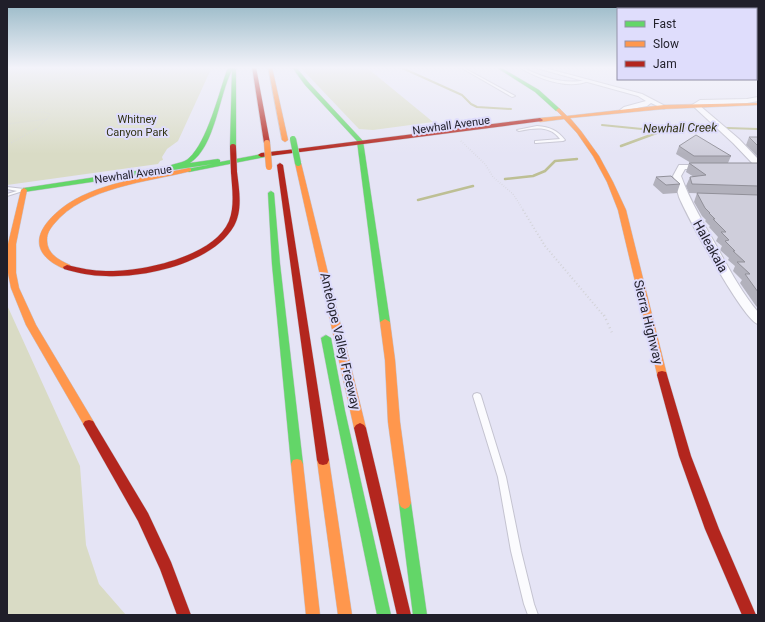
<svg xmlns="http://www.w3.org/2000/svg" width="765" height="622" font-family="Roboto,sans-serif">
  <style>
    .green { fill: #d9dbc5 }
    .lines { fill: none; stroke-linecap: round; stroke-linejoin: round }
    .stream-far1 { stroke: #bdbf94; stroke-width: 2 }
    .stream { stroke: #bdbf94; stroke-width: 2.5 }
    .lane-casing { stroke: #c4c3d0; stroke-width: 2 }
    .street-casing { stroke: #c4c3d0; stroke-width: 2 }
    .fast-casing { stroke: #c4c3d0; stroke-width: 1 }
    .slow-casing { stroke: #c4c3d0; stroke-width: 1 }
    .jam-casing { stroke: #c4c3d0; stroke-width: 1 }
    .path-far3 { stroke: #d3d3d8; stroke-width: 1; stroke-dasharray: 0.5 1.5; stroke-linecap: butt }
    .path-far2 { stroke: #d3d3d8; stroke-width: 1.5; stroke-dasharray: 0.5 2; stroke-linecap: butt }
    .path-far1 { stroke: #d3d3d8; stroke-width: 2; stroke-dasharray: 1 2.5; stroke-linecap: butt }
    .path { stroke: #d3d3d8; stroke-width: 2.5; stroke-dasharray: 1 3.5; stroke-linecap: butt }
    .lane { fill: #fbfbfe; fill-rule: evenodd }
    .street { fill: #fbfbfe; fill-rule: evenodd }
    .fast { fill: #63d668; fill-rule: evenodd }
    .slow { fill: #ff974d; fill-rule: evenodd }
    .jam { fill: #b3261e; fill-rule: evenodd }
    .fast-bridge-casing { stroke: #c4c3d0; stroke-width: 7; stroke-linecap: butt }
    .slow-bridge-casing { stroke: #c4c3d0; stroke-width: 7; stroke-linecap: butt }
    .jam-bridge-casing { stroke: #c4c3d0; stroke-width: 7; stroke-linecap: butt }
    .fast-bridge { stroke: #63d668; stroke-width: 6 }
    .slow-bridge { stroke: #ff974d; stroke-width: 6 }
    .jam-bridge { stroke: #b3261e; stroke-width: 6 }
    .wall { fill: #b2b1bc }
    .building { fill: #cfcedb; stroke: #919099 }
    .labels { text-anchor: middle; stroke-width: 4; stroke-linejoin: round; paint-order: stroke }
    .far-park-label { font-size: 11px; fill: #323415; stroke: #dfddfc }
    .far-street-label { font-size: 11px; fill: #201f2a; stroke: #dfddfc }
    .far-water-label { font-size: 12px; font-style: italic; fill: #2e2f10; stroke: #dfddfc }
    .street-label { font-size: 13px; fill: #201f2a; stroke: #dfddfc }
  </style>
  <rect width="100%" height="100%" fill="#e5e4f5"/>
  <!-- green -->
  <path class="green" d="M7,67h205l-34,74 -11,8 -5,8 1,3 -3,1 -2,3 -151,21z
    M300,67h66l67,55 -60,8 -14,-1z
    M7,305l73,161 6,79 13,39 27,31h-119z"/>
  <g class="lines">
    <!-- stream-far1 -->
    <path class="stream-far1" d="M400,67l62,28 9,9 6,3 34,2
      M602,125l50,5
      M669,130l28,-3 61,2"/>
    <!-- stream -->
    <path class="stream" d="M642,129l19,2 17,-2
      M621,146l38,-14
      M505,179l28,-3 12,-5 10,-10 22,-2
      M418,200l55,-14"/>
    <!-- lane casing -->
    <g class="lane-casing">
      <path id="lane" d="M460,67h2l53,29 -3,1z
        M519,67h2c21,10 42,18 65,13l2,1c-20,9 -52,-3 -69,-14z
        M537,126c13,1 20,4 28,14l-2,1 -27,2h-1v-2l25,-2c-10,-14 -26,-11 -41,-8l-2,-1z
        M7,187l17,2 2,1 -19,6v-2l10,-3 -10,-2z
        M477,393l3,1 1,2 25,81 15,74 13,53 4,11h-10l-4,-11 -13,-53 -13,-74 -25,-81 1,-2z"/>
    </g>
    <!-- street casing -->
    <g class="street-casing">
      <path id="street" d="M533,67h8l101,27 25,13 -3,2 -13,-6 -4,3 -26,5 -1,-1 4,-3 22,-6 -8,-5z
        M758,97v4l-11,2 -48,2 40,34 19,20v7h-3l-22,-23 -41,-38 8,-5 47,-1z
        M679,165h24l4,2 -4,2h-18l-4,7c9,25 23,48 36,71 12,22 25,46 41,65v12c-15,-4 -71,-108 -79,-127 -2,-7 -4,-14 -6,-21z"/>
    </g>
    <!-- fast casing -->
    <g class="fast-casing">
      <path id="fast" d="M230,67h4l2,2v78l-3,2 -3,-2 2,-77c-13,25 -17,77 -42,93l28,-4 2,1v2l58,-11 3,2 -1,1 -91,18 -2,-1v-2l26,-5 -189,28 -3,-2 3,-2 145,-22c6,-3 15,-3 20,-8 18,-16 30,-65 38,-88z
        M292,67h4l13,16 54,58 27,181 -2,2 -3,1 -5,-3 -23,-181 -52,-56z
        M496,67h4l39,23 22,20 -5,1 -21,-19z
        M271,191l3,2 6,71 23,200 -2,4 -4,1 -4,-1 -2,-4 -19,-200 -4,-71z
        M326,335l5,3 14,73 46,204h-14l-42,-204 -14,-73z
        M405,497l4,2 2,4 16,112h-14l-14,-112 2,-4z"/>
    </g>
    <!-- slow casing -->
    <g class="slow-casing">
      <path id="slow" d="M268,67h4l16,73 -3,2 -3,-2z
        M758,103v2l-94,4 -94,9 11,13 18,25 14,26 13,28 41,165 -1,3h-8l-40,-168 -11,-28 -14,-26 -16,-23 -13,-14 -24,3 -3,-2 3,-2 22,-2 -6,-6 3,-2 8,8 97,-11z
        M298,161l3,2 65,265 -2,3 -4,2 -4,-2 -2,-3 -59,-265z
        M189,168l2,1v2c-43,11 -107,16 -137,53 -4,5 -7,9 -7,16 0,14 12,20 23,25l1,2 -1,2c-6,1 -12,-3 -17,-6 -30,-20 -5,-46 16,-60 33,-21 82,-27 120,-35z
        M24,188l3,2 -11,54v29l3,15 17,37 59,99 -2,3 -4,1 -4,-1 -59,-102 -15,-37 -3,-15v-29l13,-54z
        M385,319l5,3 5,38 5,62 11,81 -2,4 -4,2 -4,-2 -2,-4 -11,-81 -3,-62 -5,-38z
        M323,455l4,1 2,4 23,155h-14l-21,-155 2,-4z
        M297,459l4,1 2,4 17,151h-14l-15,-151 2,-4z"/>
    </g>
    <!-- jam casing -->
    <g class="jam-casing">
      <path id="jam" d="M252,67h4l14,76 -3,2 -3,-2z
        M540,118l3,2 -1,1 -37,5 -244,31 -3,-2 3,-2 35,-4z
        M280,163l3,2 46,295 -2,4 -4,1 -4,-1 -2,-4 -40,-295z
        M234,170l3,2c2,17 6,38 -3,54 -21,37 -89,52 -128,50 -15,0 -28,-3 -42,-7l-1,-2 4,-2c13,3 26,6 39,6 35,1 108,-14 123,-50 6,-15 3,-33 2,-49z
        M662,371l4,1 1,3 24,81 28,73 37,86h-14l-37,-86 -26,-73 -22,-81 1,-3z
        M89,420l4,1 55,92 23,49 20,53h-14l-17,-46 -22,-48 -55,-97 2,-3z
        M360,423l4,2 2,3 45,187h-14l-43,-187 2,-3z"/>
    </g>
    <!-- path-far3 -->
    <path class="path-far3" d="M7,88l115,-21
      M7,112h37l6,2 -3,5 -40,5
      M35,130l12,-11"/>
    <!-- path-far2 -->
    <path class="path-far2" d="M461,141l24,23 8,13 20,17 11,17
      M7,145l29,-16"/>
    <!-- path-far1 -->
    <path class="path-far1" d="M523,210l22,36 59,70"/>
    <!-- path -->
    <path class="path" d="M604,315l9,20"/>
    <!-- lane -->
    <use href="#lane" class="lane"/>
    <!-- street -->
    <use href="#street" class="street"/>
    <!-- fast -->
    <use href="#fast" class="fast"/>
    <!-- slow -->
    <use href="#slow" class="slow"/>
    <!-- jam -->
    <use href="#jam" class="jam"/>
    <!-- fast-bridge casing -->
    <g class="fast-bridge-casing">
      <path id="fast-bridge" d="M293,139l5,24"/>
    </g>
    <!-- slow-bridge casing -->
    <g class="slow-bridge-casing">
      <path id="slow-bridge" d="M267,143l2,24"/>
    </g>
    <!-- jam-bridge casing -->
    <g class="jam-bridge-casing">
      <path id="jam-bridge" d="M233,147l1,25"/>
    </g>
    <!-- fast-bridge -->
    <use href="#fast-bridge" class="fast-bridge"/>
    <!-- slow-bridge -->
    <use href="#slow-bridge" class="slow-bridge"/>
    <!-- jam-bridge -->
    <use href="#jam-bridge" class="jam-bridge"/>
  </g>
  <!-- wall -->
  <path class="wall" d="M749,137h9v20l-12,-12z
    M679,146l52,10 -3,7h30v145l-2,-2 -16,-23 2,-3 -9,-9 2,-5 -7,-6 1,-2 -9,-8 2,-4 -6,-5 2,-4 -9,-10 1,-1 -5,-5 1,-1 -4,-4 -8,-14 3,-9 58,2 -66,-2 -3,-7 4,-9h4l-8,-5 3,-9h2l-15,-9z
    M656,177l24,7 -3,9 -14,1 -10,-9z"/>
  <!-- building -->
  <path class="building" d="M696,135l35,21h-37l-15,-10z
    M749,137h9v9z
    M689,163h69v23l-66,-2 -2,-7 16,-2z
    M671,176l9,8 -14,1 -10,-8z
    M697,193l61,2v97l-13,-18h5l-13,-12h8l-12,-11h2l-10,-10 4,-1 -8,-8h5l-13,-13h2l-6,-6h1l-5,-5z"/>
  <!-- sky -->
  <linearGradient id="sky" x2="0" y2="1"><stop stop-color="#97b8c6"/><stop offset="0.44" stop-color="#f3f3fa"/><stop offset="1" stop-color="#f3f3fa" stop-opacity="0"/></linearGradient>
  <rect width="765" height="154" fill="url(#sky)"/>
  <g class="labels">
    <!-- far-park labels -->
    <g class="far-park-label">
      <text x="137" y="123">Whitney<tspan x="137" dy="13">Canyon Park</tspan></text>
    </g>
    <!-- far-street labels -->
    <g class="far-street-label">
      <text transform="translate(451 125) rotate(-8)" y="4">Newhall Avenue</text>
      <text transform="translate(133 174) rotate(-8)" y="4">Newhall Avenue</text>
    </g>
    <!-- far-water labels -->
    <g class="far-water-label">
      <text transform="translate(680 128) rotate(-1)" y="4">Newhall Creek</text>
    </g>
    <!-- street labels -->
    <g class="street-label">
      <text transform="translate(711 246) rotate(61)" y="5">Haleakala</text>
      <text transform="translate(649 322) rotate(76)" y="5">Sierra Highway</text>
      <text transform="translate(341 341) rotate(77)" y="5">Antelope Valley Freeway</text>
    </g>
  </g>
  <!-- border -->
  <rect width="765" height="622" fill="none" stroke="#201f2a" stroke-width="16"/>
  <!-- legend -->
  <rect x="617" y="8" width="140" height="72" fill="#dfddfc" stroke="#9391a8"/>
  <rect x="625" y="21" width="20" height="6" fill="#63d668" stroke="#9391a8"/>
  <text x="653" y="28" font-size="12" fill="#201f2a">Fast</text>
  <rect x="625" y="41" width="20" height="6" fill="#ff974d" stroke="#9391a8"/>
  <text x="653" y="48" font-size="12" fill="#201f2a">Slow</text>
  <rect x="625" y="61" width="20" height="6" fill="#b3261e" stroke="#9391a8"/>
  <text x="653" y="68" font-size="12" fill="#201f2a">Jam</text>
</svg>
